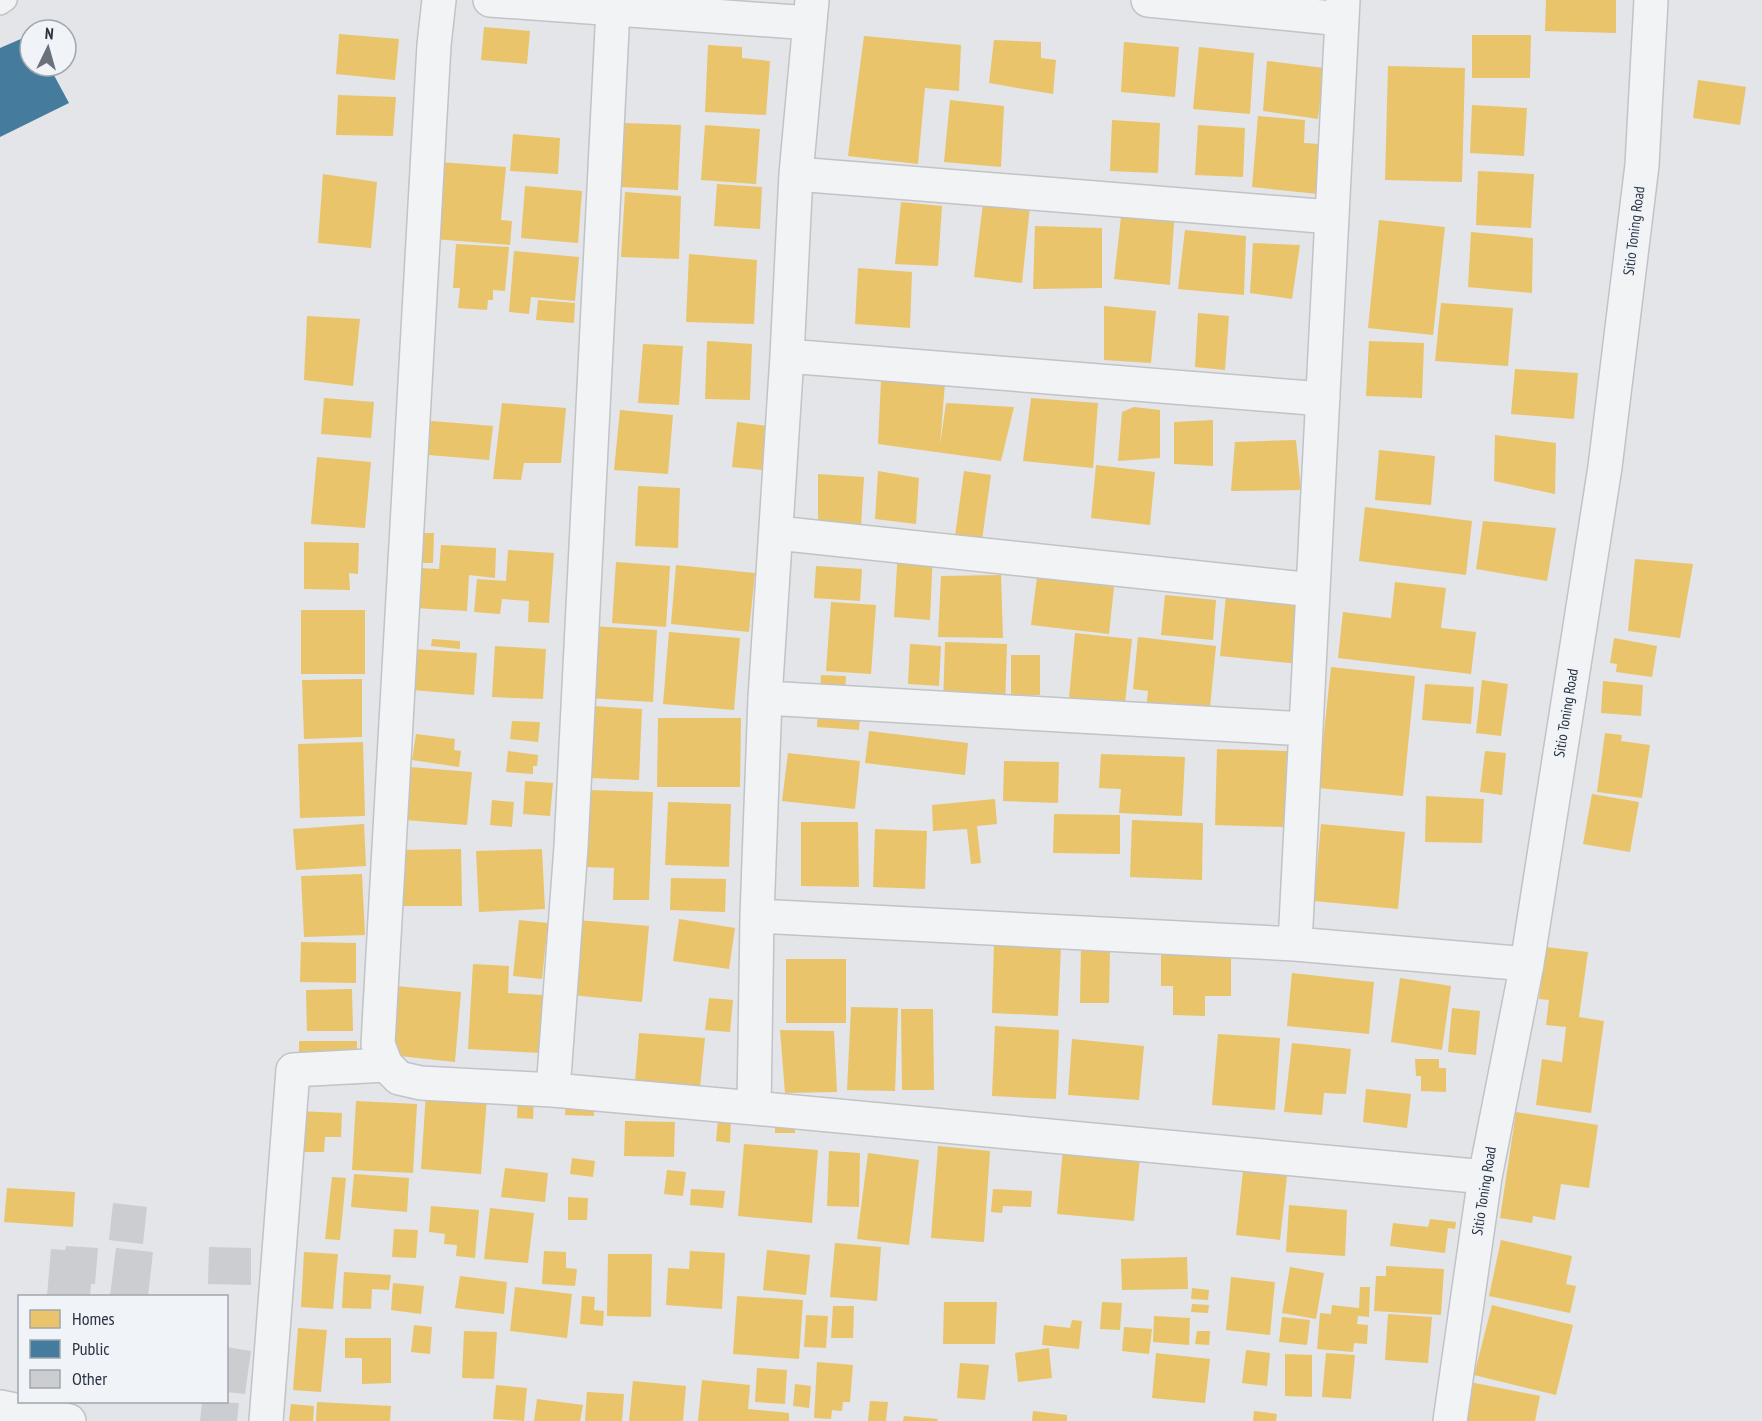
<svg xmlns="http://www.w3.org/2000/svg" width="1762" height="1421" font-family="'PT Sans Narrow',sans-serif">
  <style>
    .homes { fill: #e9c46a }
    .public { fill: #457b9d }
    .building { fill: #cbcdd0 }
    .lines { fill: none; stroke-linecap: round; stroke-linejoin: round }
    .service-casing { stroke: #c1c3c6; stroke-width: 24 }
    .minor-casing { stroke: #c1c3c6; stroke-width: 36 }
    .service { stroke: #f2f3f4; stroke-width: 21 }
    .minor { stroke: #f2f3f4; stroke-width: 33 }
    .labels { text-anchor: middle; stroke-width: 6; stroke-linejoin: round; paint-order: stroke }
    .street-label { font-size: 15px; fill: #293341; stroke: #f0f3f7 }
  </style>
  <rect width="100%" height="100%" fill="#e3e5e8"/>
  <!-- homes -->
  <path class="homes" d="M1546,0h70v33l-71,-2z
    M484,27l46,4 -3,33 -46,-4z
    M339,34l60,5 -4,41 -59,-6z
    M1472,35h59l-1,43h-58z
    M864,36l97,9 -2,46 -34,-3 -7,76 -70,-8z
    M994,40l47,2v16l15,2 -3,34 -64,-11z
    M1124,42l55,5 -4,50 -54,-5z
    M708,45l34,2v11l28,3 -4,54 -61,-3z
    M1199,47l55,6 -4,61 -57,-5z
    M1267,61l57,7 -6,51 -55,-8z
    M1388,66l77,2 -3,114 -77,-2z
    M1698,80l48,7 -6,38 -47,-7z
    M338,95l58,2 -3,39 -57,-1z
    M950,100l54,6 -3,61 -57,-5z
    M1472,105l55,3 -3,48 -54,-3z
    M1258,116l47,4 -1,23 16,1 -2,50 -66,-7z
    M1112,120l48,3 -2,50 -48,-2z
    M624,123l57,2 -3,65 -57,-3z
    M705,125l55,4 -4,55 -55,-4z
    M1198,125l47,3 -2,49 -48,-2z
    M513,134l47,4 -2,36 -48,-3z
    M440,162l66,5 -5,53 11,1 -2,24 -76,-6z
    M1478,171l56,3 -3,54 -55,-3z
    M323,174l54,8 -6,66 -53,-5z
    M717,184l45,3 -2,42 -46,-3z
    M525,186l57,5 -4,52 -57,-5z
    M625,192l56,4 -2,63 -58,-2z
    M901,202l41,4 -4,60 -43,-2z
    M983,203l47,3 -8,77 -48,-6z
    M1121,217l53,5 -4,63 -56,-6z
    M1379,220l66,7 -12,108 -65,-7z
    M1035,226l67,2v60l-69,1z
    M1185,230l61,6 -2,59 -66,-6z
    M1471,232l62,6 -1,55 -64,-6z
    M1253,243l47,2 -8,54 -42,-6z
    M456,244l53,3 -4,44 -12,-1v10h-5l-1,10 -29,-2 2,-20h-7z
    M514,251l65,6 -4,44 -44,-4 -2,17 -20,-2z
    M689,254l68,6 -3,64 -68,-2z
    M858,268l54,4 -2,56 -55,-4z
    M538,300l37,3 -1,20 -38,-3z
    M1441,303l72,5 -5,58 -73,-5z
    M1104,306l52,5 -5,52 -47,-3z
    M1198,313l31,3 -4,54 -30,-3z
    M307,316l53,3 -7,67 -49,-6z
    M707,341l45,3 -2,56 -45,-1z
    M1369,341l55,2 -2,55 -56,-2z
    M643,344l40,2 -4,59 -41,-2z
    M1515,369l63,4 -4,46 -63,-5z
    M881,380l64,3 -5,62 6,-42 68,4 -13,54 -123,-17z
    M324,398l50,4 -3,36 -50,-4z
    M1031,398l67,5 -5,65 -70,-7z
    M502,403l64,5 -5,55h-37l-3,17 -28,-1z
    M1134,407l26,3v48l-42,3 4,-49z
    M620,410l53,5 -5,59 -54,-4z
    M420,420l73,6 -4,34 -72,-6z
    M1213,420v46l-39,-2v-42z
    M737,422l31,4 -5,44 -31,-3z
    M1495,435l61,8 -1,51 -61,-13z
    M1296,440l5,50 -70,1 4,-49z
    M1379,450l56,6 -4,49 -56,-5z
    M317,457l54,5 -6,66 -54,-4z
    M1096,465l59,7 -5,53 -59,-7z
    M878,471l41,7 -3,46 -41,-5z
    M964,471l27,4 -9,65 -27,-4z
    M818,474l46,3 -3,49 -43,-4z
    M638,486l42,2 -2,60 -43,-2z
    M1365,507l107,14 -6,54 -107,-14z
    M1483,521l73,7 -9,53 -71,-12z
    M421,533h13l-1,30h-14z
    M304,542l55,1 -1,31 -9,-1 1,17 -46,-1z
    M441,545l55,3 -1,30 -26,-3 -2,36 -52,-3 3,-40 21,1z
    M898,549l35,2 -3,69 -36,-3z
    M508,550l46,3 -5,70 -21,-1 1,-21 -27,-2 -2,15 -26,-2 3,-33 29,2z
    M1635,559l58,5 -13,74 -52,-7z
    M616,562l54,4 -4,61 -54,-4z
    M676,565l79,8 -6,59 -78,-8z
    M816,566l46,3 -2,32 -46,-3z
    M1001,575l2,63 -65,-1 3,-61z
    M1037,577l77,10 -5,47 -78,-9z
    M1395,582l51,6 -5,40 35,4 -5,42 -133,-16 5,-46 48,6z
    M1165,595l51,5 -3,40 -52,-5z
    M1226,595l80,9 -7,60 -79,-8z
    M831,602l45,3 -5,69 -45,-3z
    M301,610h64v64h-64z
    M592,626l65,4 -4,72 -66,-4z
    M669,632l71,6 -6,72 -71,-6z
    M1075,633l57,6 -7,64 -56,-5z
    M1138,637l78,9 -7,71 -24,-2 1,-10 -15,-2 -1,11 -24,-3 2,-20 -15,-2z
    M1614,638l43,8 -5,31 -36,-5 1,-8 -7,-1z
    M432,639l28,2v8l-29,-3z
    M945,642l62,2 -2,64 -62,-2z
    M910,644l31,2 -2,40 -31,-2z
    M495,646l51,3 -3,50 -51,-2z
    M414,649l63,4 -3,42 -62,-5z
    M1011,655h29v40h-29z
    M1331,667l84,9 -12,120 -85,-8z
    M821,675l25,1 -1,17 -25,-1z
    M362,679v58l-58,2 -2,-59z
    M1482,680l26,4 -7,52 -25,-3z
    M1603,681l40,4 -2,31 -40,-3z
    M1425,684l49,3 -3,37 -49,-4z
    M593,706l49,3 -3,71 -49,-2z
    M818,711l42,4 -1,15 -42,-3z
    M658,718h83l-1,69h-83z
    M512,721l28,1 -2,20 -28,-3z
    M869,731l99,12 -3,32 -100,-12z
    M1605,733l17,2 -1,6 29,4 -8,53 -45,-6z
    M416,734l39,5 -1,11 7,1 -2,16 -47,-7z
    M363,742l2,74 -65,2 -2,-74z
    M1217,749l70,2 -3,76 -69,-2z
    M508,751l30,4 -1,11h-4v8l-27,-2z
    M1485,751l21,2 -4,42 -22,-3z
    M788,753l72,8 -5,48 -73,-8z
    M1101,754l84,3 -3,59 -63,-3 2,-24 -22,-1z
    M1004,761l55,1 -1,41 -55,-2z
    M410,767l62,5 -5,53 -62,-5z
    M525,781l28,2 -3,33 -27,-2z
    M587,790l66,2 -4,108h-36l1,-32 -29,-1z
    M1592,794l47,8 -9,50 -47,-8z
    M1426,796l58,3 -2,44 -57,-1z
    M995,799l2,25 -20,2 4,37 -10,1 -4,-35 -34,2 -1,-26z
    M492,800l22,2 -2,25 -22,-2z
    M668,802l63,2 -2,63 -64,-2z
    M1054,814l66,1v39l-67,-1z
    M1132,820l71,3 -1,57 -72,-3z
    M801,822h57l1,65 -58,-1z
    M364,824l2,42 -70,4 -3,-41z
    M1321,824l84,8 -7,77 -84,-8z
    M875,829l52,2 -2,58 -52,-2z
    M461,849l1,57h-62l-1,-56z
    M542,849l3,60 -66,3 -3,-61z
    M362,874l3,61 -61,2 -3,-61z
    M671,878l55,1 -1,33 -55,-2z
    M679,919l56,9 -6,41 -56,-8z
    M519,920l29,3 -6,56 -29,-3z
    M577,920l72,6 -7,76 -71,-7z
    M301,942l55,1v40l-56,-1z
    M994,943l67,2 -3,71 -66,-3z
    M1081,946l29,1 -1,56h-29z
    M1546,947l42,5 -9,65 25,4 -13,92 -55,-8 6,-46 20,3 4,-35 -20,-2 3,-25 -10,-1z
    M1161,948l70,1v47h-26v20l-32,-1v-29h-12z
    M786,959h60v64h-60z
    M473,964l36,2 -1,27 35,2 -3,58 -72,-4z
    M1292,973l82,9 -5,52 -82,-8z
    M1400,978l51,8 -9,64 -51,-8z
    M396,986l65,6 -6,70 -65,-7z
    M352,989l1,42h-46l-1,-41z
    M709,998l24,2 -3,32 -25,-2z
    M851,1007l47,1 -3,83 -48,-1z
    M1452,1008l28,3 -4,44 -28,-3z
    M901,1009h32l1,81h-32z
    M995,1026l64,4 -3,69 -64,-3z
    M780,1030l54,1 3,61 -52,1z
    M639,1033l66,5 -5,49 -65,-5z
    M1218,1034l62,4 -5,72 -63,-5z
    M1072,1039l72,7 -5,54 -71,-5z
    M299,1041h58l-1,44h-57z
    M1292,1043l59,6 -5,45 -22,-1 -2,22 -38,-3z
    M1415,1059h24v9h7v24l-25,-1v-15h-5z
    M1366,1089l45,5 -4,34 -44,-6z
    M426,1093l61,5 -6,76 -60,-5z
    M518,1097h16l-1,22 -16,-1z
    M566,1100l28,2v14l-29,-1z
    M356,1101l61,3 -4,69 -61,-3z
    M299,1111l43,2 -1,24h-16l-1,15h-26z
    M1516,1112l82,13 -9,63 -28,-4 -6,36 -22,-4 -1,7 -32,-5z
    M718,1119l13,1 -1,23 -14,-2z
    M625,1121l50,1 -1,35 -50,-1z
    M775,1123h20v10h-20z
    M744,1144l74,6 -6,73 -74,-7z
    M938,1146l52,5 -6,91 -53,-4z
    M1063,1149l77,7 -6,65 -77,-7z
    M829,1151l31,2 -1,54 -32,-1z
    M868,1153l51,7 -10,85 -52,-6z
    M572,1158l23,3 -2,16 -23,-3z
    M505,1168l43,5 -3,29 -44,-5z
    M667,1170l19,2 -3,24 -19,-2z
    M1243,1171l44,5 -7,64 -44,-5z
    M354,1174l55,4 -2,34 -56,-5z
    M332,1177l14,1 -6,62 -15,-1z
    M7,1188l68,4 -2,35 -69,-5z
    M691,1189l34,2 -2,17 -33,-3z
    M993,1189l39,2 -1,16 -28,-1 -1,7 -11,-1z
    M568,1197l20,1 -1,22h-19z
    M1289,1205l58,5 -2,46 -59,-4z
    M431,1206l48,4 -4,48 -19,-2 1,-11 -13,-1 1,-10 -16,-2z
    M490,1208l44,5 -6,50 -44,-4z
    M1430,1219l26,3 -1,7 -7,-1 -3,25 -55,-7 3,-23 35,4z
    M394,1229l24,1 -2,28 -24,-1z
    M1501,1240l71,16 -6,28 10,2 -6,27 -81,-17z
    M835,1243l46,4 -4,54 -47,-4z
    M767,1250l43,5 -4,40 -43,-5z
    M544,1251l22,1v16l11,1 -2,17 -33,-2z
    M690,1251l35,2 -3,56 -56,-4 2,-37 21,1z
    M304,1252l34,2 -5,55 -32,-2z
    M608,1254h44l-1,63 -44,-1z
    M1187,1257l1,32 -66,1 -1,-31z
    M1386,1266l58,3 -3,46 -67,-4 2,-35h10z
    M1290,1267l34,6 -8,46 -34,-6z
    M344,1272l47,3 -2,15 -17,-1 -1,20 -29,-1z
    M460,1276l47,6 -3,32 -49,-6z
    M1231,1277l44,5 -5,53 -44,-5z
    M393,1283l31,3 -3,28 -30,-4z
    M515,1287l57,7 -5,44 -57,-7z
    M1360,1287h10l-1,30 -11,-1 -1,8 11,1 -1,19 -13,-1 -1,9 -36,-3 3,-36 11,1 1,-9 27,3z
    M1192,1288l17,2 -1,10 -17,-1z
    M582,1296l13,1 -1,13 10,1 -1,15 -23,-2z
    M737,1296l66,4 -4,59 -66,-5z
    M944,1302h53l-2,42h-52z
    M1102,1302l20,1 -2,27 -20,-1z
    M1192,1304l17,1 -1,8 -17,-1z
    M1492,1305l81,20 -17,70 -82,-20z
    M833,1306h21l-1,32h-22z
    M1388,1314l44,3 -4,46 -43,-3z
    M806,1315l22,1 -2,32 -22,-1z
    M1154,1316l36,2 -1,27 -36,-3z
    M1282,1317l28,3 -3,25 -28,-3z
    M1072,1320l10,1 -3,28 -37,-4 2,-20 26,3z
    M414,1325l18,2 -2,27 -19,-2z
    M1124,1327l28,2 -3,25 -27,-3z
    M298,1328l29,2 -6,62 -28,-2z
    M464,1331l33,1 -3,47 -32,-1z
    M1197,1331h13l-1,14 -14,-1z
    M345,1338h46v45l-29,1v-26h-17z
    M1049,1348l3,30 -34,4 -3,-29z
    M1246,1350l24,3 -3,33 -25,-3z
    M1156,1353l54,6 -5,44 -53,-5z
    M1326,1353l29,2 -4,44 -29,-2z
    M1285,1354l27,1v42l-27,-1z
    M817,1362l36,3 -3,37h-7l-1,9 -10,-1 -1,9 -17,-1z
    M960,1363l29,2 -4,35 -28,-2z
    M757,1368l30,2 -2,34 -30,-2z
    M702,1380l48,5 -2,24 41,4v8h-91z
    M633,1381l53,5 -3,35h-54z
    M1470,1382l70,14 -5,25h-72z
    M795,1384l16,2 -2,22 -16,-2z
    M496,1385l31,3 -3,33 -31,-2z
    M587,1392l37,2 -2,27h-37z
    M537,1399l46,6 -3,16h-46z
    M870,1401l18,1 -2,19h-18z
    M317,1402l74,4 -1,15h-74z
    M291,1404l23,2 -1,15h-24z
    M1033,1411l34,4v6h-35z
    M1254,1411l23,3 -1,7h-23z
    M904,1416l34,3 -1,2h-34z"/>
  <!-- public -->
  <path class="public" d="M30,35v31h19l20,37 -69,34v-89z"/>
  <!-- building -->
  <path class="building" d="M113,1203l34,4 -4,37 -34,-4z
    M66,1246l32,2 -3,36h-4l-1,12h-43l4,-47 14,1z
    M209,1247l42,1v37l-43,-1z
    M116,1248l37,4 -5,44h-38z
    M226,1347l25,4 -6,43 -19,-2z
    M202,1402l37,1 -2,18h-37z"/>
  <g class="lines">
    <!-- service casing -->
    <g class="service-casing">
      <path id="service" d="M0,4l6,-4"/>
    </g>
    <!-- minor casing -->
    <g class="minor-casing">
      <path id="minor" d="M439,0l-5,45 -56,999 8,21 13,13 22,5 132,7 201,18 731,69
        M490,0l320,23
        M1148,0l194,19
        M796,174l536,43
        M787,356l536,43
        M777,533l536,57
        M765,698l541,31
        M757,916l538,28 232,20
        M1295,944l48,-944
        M553,1090l18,-243 42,-838
        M754,1108l3,-192 8,-218 22,-342 9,-182 16,-174
        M0,1407l69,14
        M266,1421l27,-351 93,-5
        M1450,1421l35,-244 42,-213 78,-497 37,-302 9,-165"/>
    </g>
    <!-- service -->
    <use href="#service" class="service"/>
    <!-- minor -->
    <use href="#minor" class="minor"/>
  </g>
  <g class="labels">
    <!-- street labels -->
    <g class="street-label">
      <text transform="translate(1634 231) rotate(-83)" y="5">Sitio Toning Road</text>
      <text transform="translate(1566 713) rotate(-81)" y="5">Sitio Toning Road</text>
      <text transform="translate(1484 1191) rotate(-81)" y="5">Sitio Toning Road</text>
    </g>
  </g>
  <!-- legend -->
  <rect x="18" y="1295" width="210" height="108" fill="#f0f3f7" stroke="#a0a6ae" stroke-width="1.5"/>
  <rect x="30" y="1310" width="30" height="18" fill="#e9c46a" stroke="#a0a6ae" stroke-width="1.5"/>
  <text x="72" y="1325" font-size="18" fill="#293341">Homes</text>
  <rect x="30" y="1340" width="30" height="18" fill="#457b9d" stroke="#a0a6ae" stroke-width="1.5"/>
  <text x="72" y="1355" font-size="18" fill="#293341">Public</text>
  <rect x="30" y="1370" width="30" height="18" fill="#cbcdd0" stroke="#a0a6ae" stroke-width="1.5"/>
  <text x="72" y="1385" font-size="18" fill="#293341">Other</text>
  <!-- north arrow -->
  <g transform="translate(48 48) rotate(5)"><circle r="28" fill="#f0f3f7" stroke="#a0a6ae" stroke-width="1.5"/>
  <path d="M0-4.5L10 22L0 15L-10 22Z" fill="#6a717b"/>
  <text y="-9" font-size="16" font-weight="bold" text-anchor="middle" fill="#293341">N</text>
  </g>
</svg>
